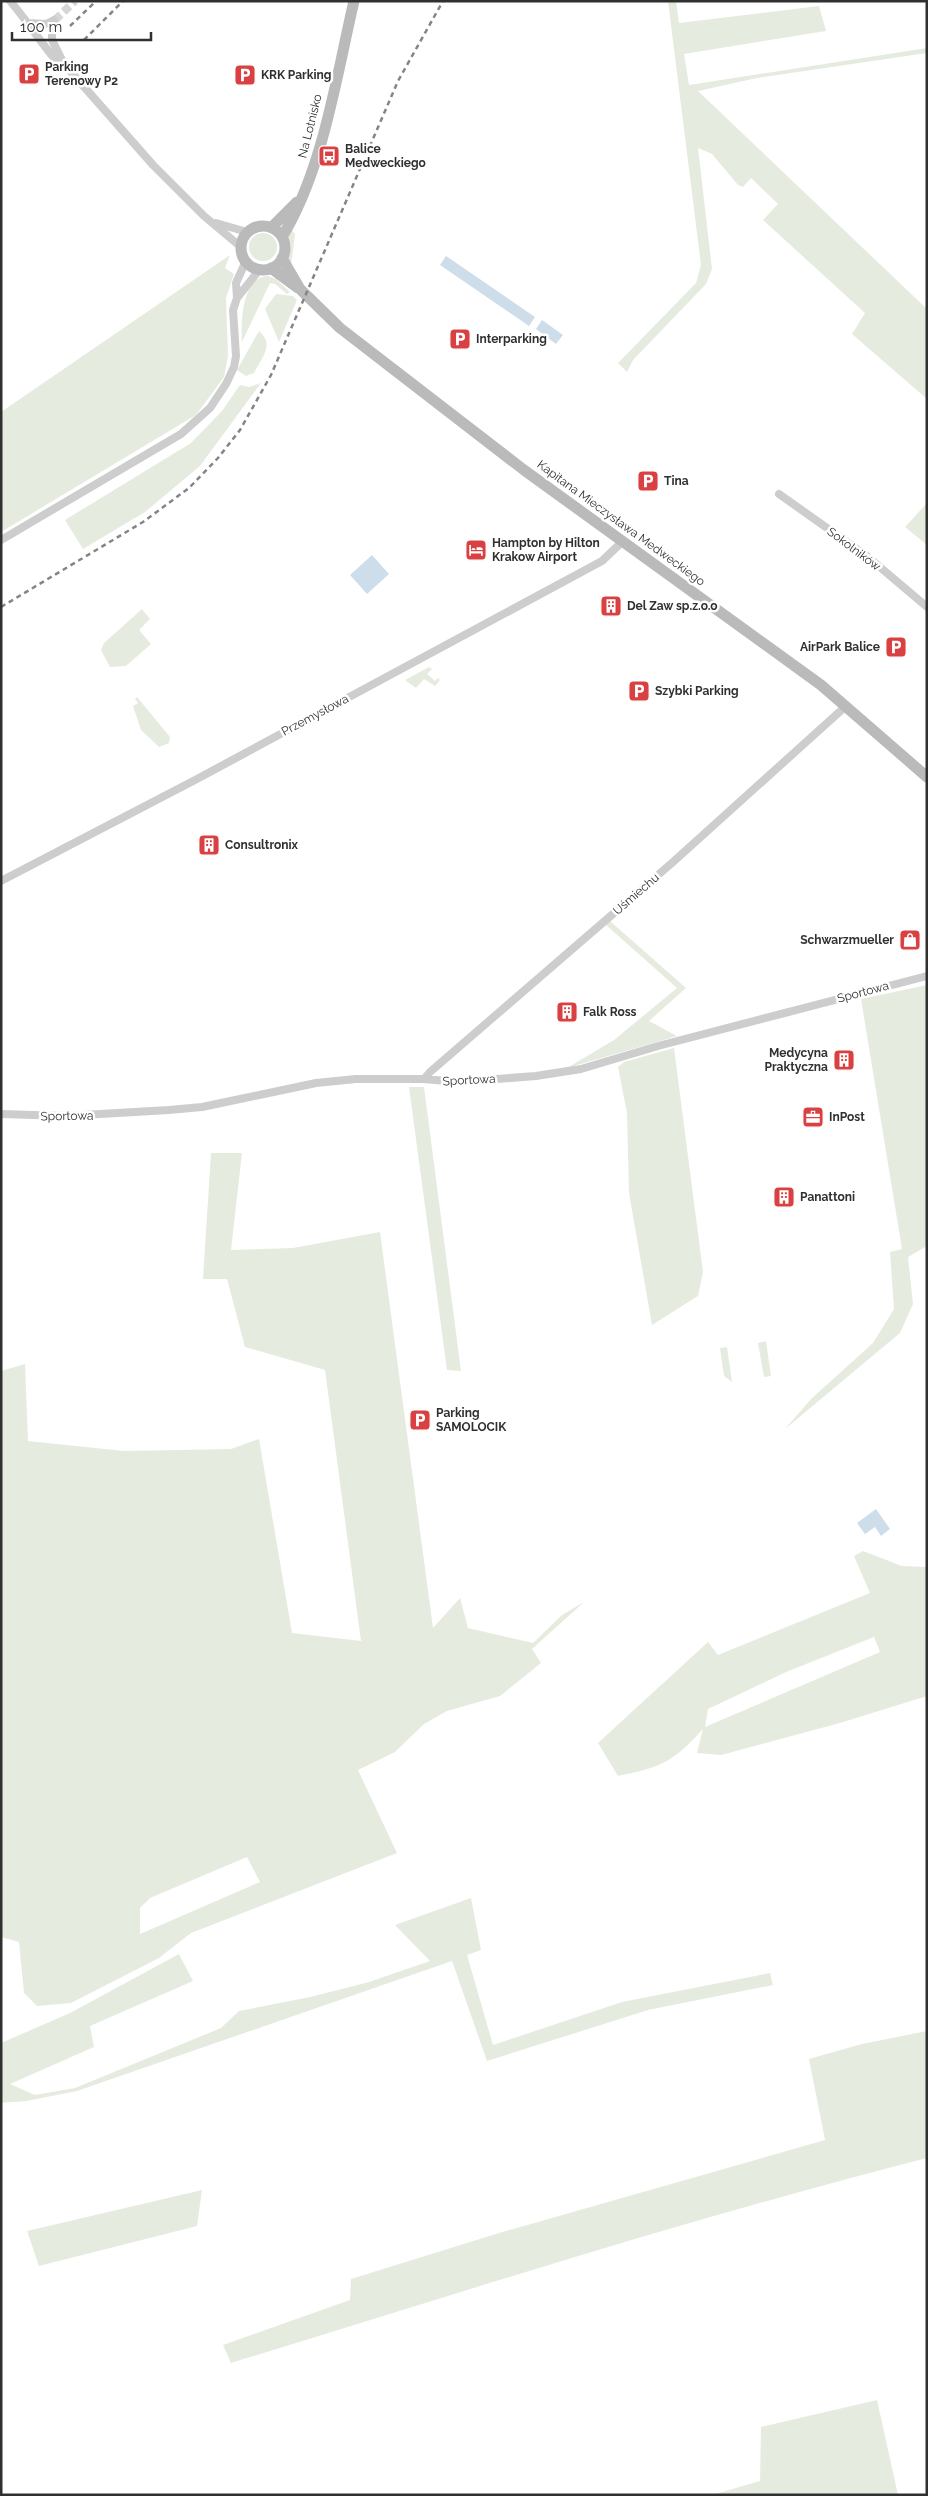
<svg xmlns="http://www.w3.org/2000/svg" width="928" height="2496" font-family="Raleway,sans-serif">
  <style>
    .green { fill: #e5ecdf; fill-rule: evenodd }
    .water { fill: #cdddea }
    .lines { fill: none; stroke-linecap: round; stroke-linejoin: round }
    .street-tunnel { stroke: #d6d6d6; stroke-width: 8; stroke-dasharray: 8 4; stroke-linecap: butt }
    .street { stroke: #cdcdcd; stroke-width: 8 }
    .secondary { stroke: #bababa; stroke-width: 11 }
    .rail { stroke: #858585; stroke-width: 2.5; stroke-dasharray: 5 4; stroke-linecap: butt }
    .labels { text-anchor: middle; stroke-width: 5; stroke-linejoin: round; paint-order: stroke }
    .poi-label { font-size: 12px; font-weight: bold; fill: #303030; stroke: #fff; text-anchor: start }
    .street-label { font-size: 12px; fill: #303030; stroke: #fff }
  </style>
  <rect width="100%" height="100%" fill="#fff"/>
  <!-- green -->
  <path class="green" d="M668,1h8l3,22 140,-17 7,25 -142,23 5,31 238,-37v5l-170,25 -59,13 229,218v90l-75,-65 13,-21 -102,-93 15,-16 -27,-26 -8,9 -5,-2 -26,-31 -14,-6 14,121 -6,15 -73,76 -6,12 -9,-9 78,-80 5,-18z
    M291,229l4,5 -4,32c-5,-12 -5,-25 0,-37z
    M249 247a14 14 0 1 1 28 0a14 14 0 1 1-28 0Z
    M230,255l-5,13 9,6 -8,24 2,58 -4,21 -28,38 -195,117v-120z
    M268,276l8,3 14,13 -3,2 -12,-10 -5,-1 -28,59c-1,-18 -1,-65 26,-66z
    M276,294l17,2 4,4 -18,42 -14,-33z
    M259,331c16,14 3,26 -5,42l-8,3 -9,-6z
    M261,383l-61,83 -55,46 -62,37 -18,-29 126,-77 31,-32 18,-26 9,2z
    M927,503v42l-22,-18z
    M142,609l8,10 -11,11 12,14 -25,22 -16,1 -9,-17 3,-7z
    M429,667l3,2 -5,5 8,7 3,-3 2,2 -5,6 -11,-7 -8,9 -11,-8z
    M137,697l33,40 -1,6 -10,4 -18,-17 -8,-24 5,-3 -3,-4z
    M610,921l76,67 -37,33 28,15 -110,32 47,-28 63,-52 -71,-63z
    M927,985v261l-19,11 5,47 -13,29 -115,96 26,-30 62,-56 21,-34 -4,-57 12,-3 -41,-250z
    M674,1048l29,224 -5,24 -46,29 -23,-132 -2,-80 -9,-46 6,-5z
    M409,1087h15l37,284 -14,-1z
    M211,1153h31l-11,97 62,-2 87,-16 53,396 27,-30 8,30 65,15 29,-28 22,-13 -52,47 9,14 -41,33 -53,15 -23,13 -29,28 -37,18 39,83 -206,80 -32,25 -88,45 -34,3 -13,-13 -5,-51 -18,-5v-566l24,-7 3,77 96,10 107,-2 28,-10 33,194 69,8 -36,-271 -80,-23 -18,-68h-24zM247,1857l13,25 -120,52v-26l10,-10z
    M766,1341l5,35 -7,1 -6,-34z
    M727,1347l5,35 -8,-6 -4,-28z
    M863,1551l39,15 25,1v129l-87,27 -119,32 -24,-2 6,-24c-30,33 -41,38 -85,47l-20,-33 110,-101 10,13 152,-62 -16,-37zM874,1637l6,15 -175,75 3,-18 78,-37z
    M471,1898l10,52 -14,5 26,90 129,-43 148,-29 3,12 -125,25 -161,51 -35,-100 -375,130 -51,10 -25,2v-60l69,-30 109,-59 14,27 -103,45 4,21 -84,37 25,11 40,-7 146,-60 18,-17 71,-14 59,-15 61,-21 -35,-36z
    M927,2031v127c-235,60 -465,134 -696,205l-8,-18 127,-45 1,-21 148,-46 326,-93 -16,-81 53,-15z
    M202,2190l-5,36 -158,40 -12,-35z
    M877,2400l21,95h-186l48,-14 1,-54z"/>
  <!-- water -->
  <path class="water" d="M446,256l89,61 -6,9 -89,-61z
    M542,320l21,15 -7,9 -20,-15z
    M372,555l17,19 -22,20 -17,-19z
    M876,1509l14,20 -9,7 -6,-9 -10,7 -8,-11z"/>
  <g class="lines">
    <!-- street-tunnel -->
    <path class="street-tunnel" d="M55,20l20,-19"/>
    <!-- street -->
    <path class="street" d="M10,1c18,21 31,42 49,63h5l89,101 51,51 37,31
      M52,22v18l12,24
      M29,23l17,1 8,-4
      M216,223l31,9
      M237,298l23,-29
      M779,494l89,63 59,50
      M1,540l180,-106 29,-26 16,-24 8,-17 2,-11 -3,-46 4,-12 -1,-15 10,-22
      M1,881l196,-102 405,-218 21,-20
      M424,1079l6,-7 243,-210 173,-156
      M1,1114l65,2 103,-6 33,-3 114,-24 40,-4h68l33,3 79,-6 45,-7 77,-23 269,-70"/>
    <!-- secondary -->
    <path class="secondary" d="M241 248a22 22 0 1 1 44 0a22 22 0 1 1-44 0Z
      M272,227l25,-25
      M282,237c41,-67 54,-159 72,-236
      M282,258l18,31 40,39 184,142 297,215 106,92
      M271,268l27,20"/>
    <!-- rail -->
    <path class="rail" d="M70,26l26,-25
      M84,40l39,-39
      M1,607l142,-85 46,-34 29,-30 22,-28 31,-55 127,-294 45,-80"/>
  </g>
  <!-- icons -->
  <defs>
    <g id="parking-square" transform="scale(1.125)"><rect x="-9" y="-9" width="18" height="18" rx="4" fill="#d94041" stroke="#fff"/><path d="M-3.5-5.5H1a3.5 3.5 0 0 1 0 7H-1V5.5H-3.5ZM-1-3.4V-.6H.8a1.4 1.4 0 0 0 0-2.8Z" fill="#fff"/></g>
    <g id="bus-square" transform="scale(1.125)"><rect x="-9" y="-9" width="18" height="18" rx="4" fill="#d94041" stroke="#fff"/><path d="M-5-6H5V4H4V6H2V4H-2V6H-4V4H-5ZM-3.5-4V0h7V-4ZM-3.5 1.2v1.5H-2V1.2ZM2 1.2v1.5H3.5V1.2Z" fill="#fff"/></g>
    <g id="hotel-square" transform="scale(1.125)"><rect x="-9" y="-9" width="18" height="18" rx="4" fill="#d94041" stroke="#fff"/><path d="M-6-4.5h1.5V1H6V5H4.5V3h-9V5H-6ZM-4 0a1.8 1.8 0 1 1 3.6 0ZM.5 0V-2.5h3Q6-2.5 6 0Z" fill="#fff"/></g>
    <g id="building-square" transform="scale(1.125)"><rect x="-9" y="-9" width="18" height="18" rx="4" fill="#d94041" stroke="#fff"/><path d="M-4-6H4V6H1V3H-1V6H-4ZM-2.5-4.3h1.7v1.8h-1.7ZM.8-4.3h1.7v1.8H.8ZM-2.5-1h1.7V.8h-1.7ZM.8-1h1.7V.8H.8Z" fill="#fff"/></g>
    <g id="shop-square" transform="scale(1.125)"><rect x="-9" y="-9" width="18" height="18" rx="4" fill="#d94041" stroke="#fff"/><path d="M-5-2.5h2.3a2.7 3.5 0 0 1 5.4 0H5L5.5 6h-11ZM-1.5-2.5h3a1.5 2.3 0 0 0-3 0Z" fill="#fff"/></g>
    <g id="office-square" transform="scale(1.125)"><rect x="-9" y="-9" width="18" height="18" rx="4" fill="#d94041" stroke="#fff"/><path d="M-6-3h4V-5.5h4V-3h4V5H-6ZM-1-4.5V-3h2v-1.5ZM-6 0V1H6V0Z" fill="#fff"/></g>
  </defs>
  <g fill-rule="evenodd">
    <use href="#parking-square" x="29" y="74"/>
    <use href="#parking-square" x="245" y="75"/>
    <use href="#bus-square" x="329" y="156"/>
    <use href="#parking-square" x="460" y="339"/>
    <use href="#parking-square" x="648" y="481"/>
    <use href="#hotel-square" x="476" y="550"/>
    <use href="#building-square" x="611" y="606"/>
    <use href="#parking-square" x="896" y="647"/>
    <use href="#parking-square" x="639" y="691"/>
    <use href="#building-square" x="209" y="845"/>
    <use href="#shop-square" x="910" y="940"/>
    <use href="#building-square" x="567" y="1012"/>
    <use href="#building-square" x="844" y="1060"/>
    <use href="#office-square" x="813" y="1117"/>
    <use href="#building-square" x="784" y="1197"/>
    <use href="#parking-square" x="420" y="1420"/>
  </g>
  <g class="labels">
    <!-- poi labels -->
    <g class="poi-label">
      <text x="45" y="71">Parking<tspan x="45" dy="14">Terenowy P2</tspan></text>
      <text x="261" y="79">KRK Parking</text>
      <text x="345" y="153">Balice<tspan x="345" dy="14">Medweckiego</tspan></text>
      <text x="476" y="343">Interparking</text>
      <text x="664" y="485">Tina</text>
      <text x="492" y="547">Hampton by Hilton<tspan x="492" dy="14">Krakow Airport</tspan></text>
      <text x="627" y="610">Del Zaw sp.z.o.o</text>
      <text x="880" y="651" text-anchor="end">AirPark Balice</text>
      <text x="655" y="695">Szybki Parking</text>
      <text x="225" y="849">Consultronix</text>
      <text x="894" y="944" text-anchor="end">Schwarzmueller</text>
      <text x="583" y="1016">Falk Ross</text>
      <text x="828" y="1057" text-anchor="end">Medycyna<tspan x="828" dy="14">Praktyczna</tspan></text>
      <text x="829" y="1121">InPost</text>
      <text x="800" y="1201">Panattoni</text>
      <text x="436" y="1417">Parking<tspan x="436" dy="14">SAMOLOCIK</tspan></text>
    </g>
    <!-- street labels -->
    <g class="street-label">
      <text transform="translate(310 126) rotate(-76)" y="4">Na Lotnisko</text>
      <text transform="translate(621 523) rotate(36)" y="4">Kapitana Mieczysława Medweckiego</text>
      <text transform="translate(854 549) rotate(37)" y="4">Sokolników</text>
      <text transform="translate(315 715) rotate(-28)" y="4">Przemysłowa</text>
      <text transform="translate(636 894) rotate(-41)" y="4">Uśmiechu</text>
      <text transform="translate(863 992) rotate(-15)" y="4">Sportowa</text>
      <text transform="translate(469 1080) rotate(-3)" y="4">Sportowa</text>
      <text transform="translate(67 1116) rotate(-1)" y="4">Sportowa</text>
    </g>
  </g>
  <!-- border -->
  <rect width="928" height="2496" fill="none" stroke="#303030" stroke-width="5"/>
  <!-- scale -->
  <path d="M12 32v8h139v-8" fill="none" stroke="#303030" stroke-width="2.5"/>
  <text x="20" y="32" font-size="15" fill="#303030" stroke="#ffffff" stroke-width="4" paint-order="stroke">100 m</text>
</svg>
